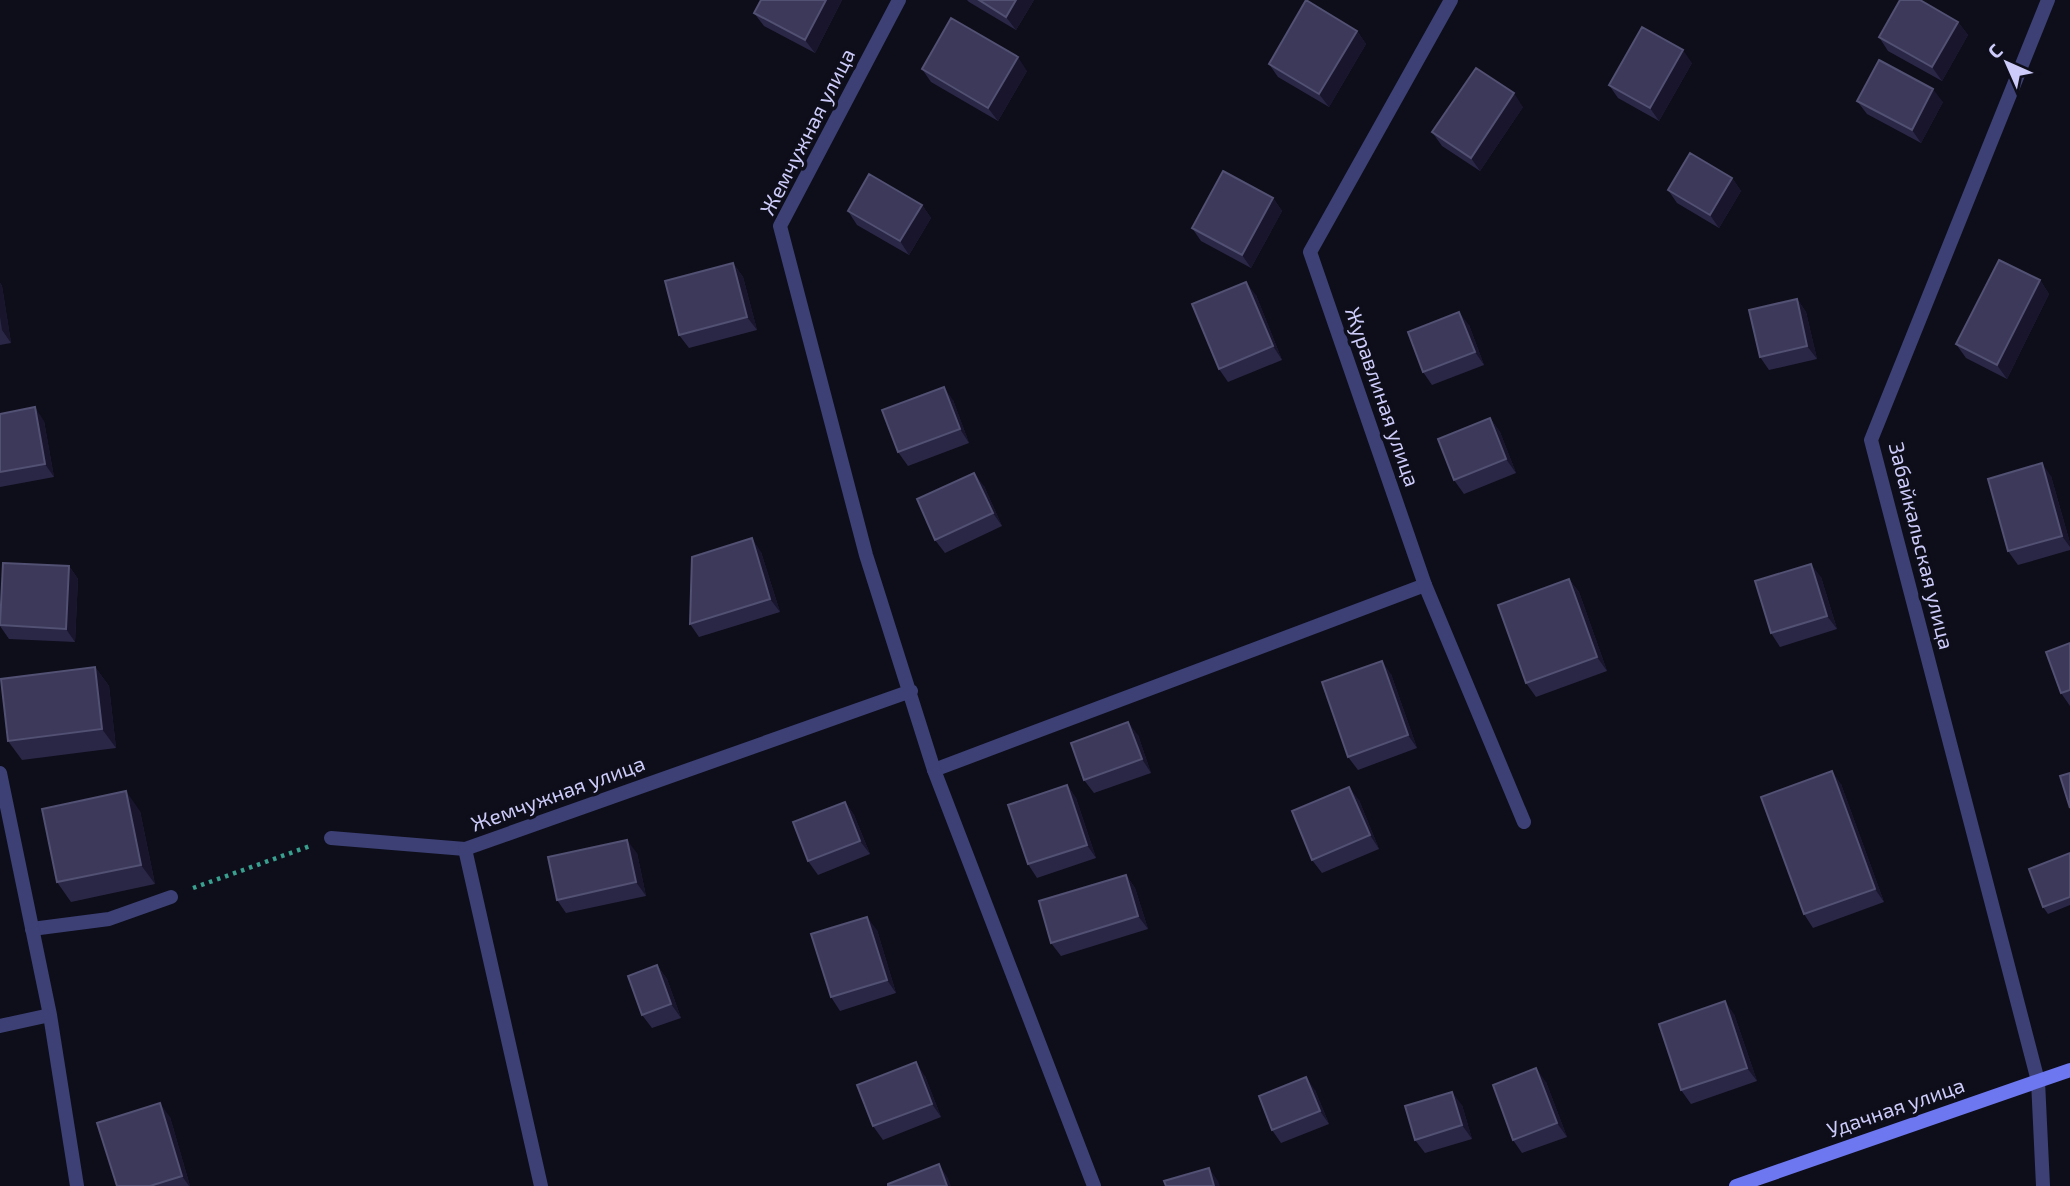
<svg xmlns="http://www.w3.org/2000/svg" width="2070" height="1186" font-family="'Exo 2',sans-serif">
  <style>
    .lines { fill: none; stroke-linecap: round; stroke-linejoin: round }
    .path { stroke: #39a08f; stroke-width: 4.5; stroke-dasharray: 3.5 5; stroke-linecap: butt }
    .lane { stroke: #3c4074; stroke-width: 14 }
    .street { stroke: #3c4074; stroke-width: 14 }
    .secondary { stroke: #6d77ef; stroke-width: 14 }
    .wall { fill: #2a2746 }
    .shaded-wall { fill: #18152d }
    .building { fill: #3c395a; stroke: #525073; stroke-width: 2 }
    .labels { text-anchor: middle; stroke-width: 7; stroke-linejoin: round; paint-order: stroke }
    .street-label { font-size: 21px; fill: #cccbf9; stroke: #0e0d1a }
  </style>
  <rect width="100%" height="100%" fill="#0e0d1a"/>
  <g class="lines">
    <!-- path -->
    <path class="path" d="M193,888l117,-42"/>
    <!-- lane -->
    <path class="lane" d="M934,770l491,-185
      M331,838l134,11
      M32,929l77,-10 62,-22"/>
    <!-- street -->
    <path class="street" d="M899,0l-119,226 86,329 68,215 160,416
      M1451,0l-141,252 115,333 99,237
      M0,773l50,242 27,171
      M0,1026l50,-11
      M541,1186l-76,-337 446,-158
      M2043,1186l-5,-105 -167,-641 177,-440"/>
    <!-- secondary -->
    <path class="secondary" d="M1736,1186l334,-116"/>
  </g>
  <!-- wall -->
  <path class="wall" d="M761,0h81l-27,53 -51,-27 -10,-13z
    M967,0h67l-18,30 -47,-28z
    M1958,22l10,13 -26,46 -54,-30 -9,-14z
    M1357,31l9,13 -37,63 -51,-30 -9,-13z
    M1692,63l-33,58 -41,-23 -9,-13z
    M922,69l105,2 -29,50 -67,-39z
    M1857,101l86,1 -22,41 -54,-29z
    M1523,107l-43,64 -38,-25 -10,-14z
    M1732,178l9,13 -22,37 -42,-25 -9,-13z
    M1273,198l9,13 -31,57 -50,-27 -9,-13z
    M922,205l9,13 -22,37 -52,-30 -9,-14z
    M733,263l10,14 14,53 -68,18 -10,-13z
    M2040,280l9,14 -42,85 -41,-21 -10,-14z
    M0,283l2,3 9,57 -11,2z
    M1256,295l26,65 -54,22 -9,-13z
    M1797,299l9,13 11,47 -48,11 -9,-13z
    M1469,325l15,40 -52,20 -9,-13z
    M953,400l16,43 -61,23 -10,-14z
    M0,414l44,7 10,56 -54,10z
    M1490,418l10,14 16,41 -52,21 -10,-14z
    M2051,476l19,67v7l-52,15 -10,-14z
    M984,486l18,40 -57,27 -10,-13z
    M761,552l19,60 -81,25 -9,-13z
    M69,566l9,13 -3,63 -66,-3 -9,-13v-11z
    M1821,577l16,52 -57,18 -9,-14z
    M1569,579l10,13 28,79 -71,26 -10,-14z
    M2070,643v63l-9,-13z
    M95,667l14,19 7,62 -94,12 -14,-19z
    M1391,674l26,74 -59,22 -10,-13z
    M1138,735l13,38 -57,20 -10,-13z
    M1841,784l43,118 -71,26 -9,-14z
    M1067,785l9,13 20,60 -59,20 -9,-14z
    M1359,800l20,49 -57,24 -10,-13z
    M845,802l9,13 16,39 -52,21 -10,-14z
    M140,811l15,73 -84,18 -14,-20z
    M637,853l9,43 -80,17 -9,-13z
    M2070,853v52l-22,9 -5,-7z
    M1126,875l9,13 13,41 -87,27 -10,-13z
    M877,930l19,63 -56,18 -9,-14z
    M657,965l10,14 14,39 -29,10 -10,-13z
    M1734,1014l23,67 -66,23 -10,-14z
    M925,1076l16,41 -58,23 -10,-14z
    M1546,1082l21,55 -45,16 -9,-13z
    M1315,1090l14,34 -48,19 -9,-13z
    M1462,1105l10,34 -47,14 -10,-13z
    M170,1117l20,69h-73z"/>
  <!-- shaded-wall -->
  <path class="shaded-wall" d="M826,0h16l-27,53 -10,-13z
    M1016,0h18l-18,30 -10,-13z
    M1958,22l10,13 -26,46 -10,-14z
    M1357,31l9,13 -37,63 -10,-13z
    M1683,50l9,13 -33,58 -9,-13z
    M1018,57l9,14 -29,50 -10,-13z
    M1933,89l10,13 -22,41 -9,-13z
    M1514,93l9,14 -43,64 -9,-13z
    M1732,178l9,13 -22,37 -9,-13z
    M1273,198l9,13 -31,57 -9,-13z
    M922,205l9,13 -22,37 -9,-14z
    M733,263l10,14 14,53 -10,-13z
    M2040,280l9,14 -42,85 -10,-14z
    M1246,282l10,13 26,65 -9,-14z
    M0,283l2,3 9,57 -9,-13 -2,-13z
    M1797,299l9,13 11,47 -10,-13z
    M1459,312l10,13 15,40 -9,-13z
    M944,387l9,13 16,43 -9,-14z
    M35,407l9,14 10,56 -9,-13z
    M1490,418l10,14 16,41 -10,-14z
    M2042,463l9,13 19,67v4l-8,-11z
    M974,473l10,13 18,40 -9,-13z
    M752,538l9,14 19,60 -10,-13z
    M1811,564l10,13 16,52 -10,-13z
    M69,566l9,13 -3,63 -9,-13z
    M1569,579l10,13 28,79 -10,-14z
    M1382,661l9,13 26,74 -9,-13z
    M95,667l14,19 7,62 -14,-19z
    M1128,722l10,13 13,38 -9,-14z
    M1832,771l9,13 43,118 -9,-13z
    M1067,785l9,13 20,60 -9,-13z
    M1349,787l10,13 20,49 -9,-14z
    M126,791l14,20 15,73 -14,-19z
    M845,802l9,13 16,39 -10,-13z
    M627,840l10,13 9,43 -10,-14z
    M1126,875l9,13 13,41 -10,-13z
    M867,917l10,13 19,63 -9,-13z
    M657,965l10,14 14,39 -10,-14z
    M1725,1001l9,13 23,67 -10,-13z
    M916,1062l9,14 16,41 -9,-13z
    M1536,1068l10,14 21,55 -10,-14z
    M1306,1077l9,13 14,34 -9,-13z
    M1452,1092l10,13 10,34 -10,-14z
    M160,1103l10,14 20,69h-1l-7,-10z
    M939,1164l9,14 3,8h-4z
    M1209,1168l9,13 2,5h-6z"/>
  <!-- building -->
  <path class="building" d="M761,0h65l-21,40 -51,-27z
    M979,0h37l-10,17z
    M1306,0l51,31 -38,63 -50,-30z
    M1900,0h20l38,22 -26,45 -53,-30z
    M951,18l67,39 -30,51 -66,-39z
    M1642,27l41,23 -33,58 -41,-23z
    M1879,60l54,29 -21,41 -55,-29z
    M1476,68l38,25 -43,65 -39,-26z
    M1690,153l42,25 -22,37 -42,-25z
    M1223,171l50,27 -31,57 -50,-27z
    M869,174l53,31 -22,36 -52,-30z
    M1999,260l41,20 -43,85 -41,-21z
    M733,263l14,54 -68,18 -14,-54z
    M1246,282l27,64 -54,23 -27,-65z
    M1797,299l10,47 -47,11 -11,-47z
    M1459,312l16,40 -52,20 -15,-40z
    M944,387l16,42 -62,23 -16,-42z
    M35,407l10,57 -45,8v-58z
    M1490,418l16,41 -52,21 -16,-41z
    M2042,463l20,73 -54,15 -20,-72z
    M974,473l19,40 -58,27 -18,-41z
    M752,538l18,61 -80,25 2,-67z
    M3,563l66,3 -3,63 -66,-4z
    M1811,564l16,52 -56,17 -16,-52z
    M1569,579l28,78 -71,26 -28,-78z
    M2070,643v47l-9,3 -15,-41z
    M1382,661l26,74 -60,22 -26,-75z
    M95,667l7,62 -94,12 -7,-62z
    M1128,722l14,37 -58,21 -13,-37z
    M1832,771l43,118 -71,25 -43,-117z
    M2070,773v35l-10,-32z
    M1067,785l20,60 -59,19 -20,-59z
    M1349,787l21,48 -58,25 -20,-49z
    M126,791l15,74 -84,17 -15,-73z
    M845,802l15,39 -52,20 -15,-39z
    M627,840l9,42 -79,18 -9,-43z
    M2070,853v44l-27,10 -14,-38z
    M1126,875l12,41 -87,27 -12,-42z
    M867,917l20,63 -56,17 -20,-63z
    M657,965l14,39 -29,11 -14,-39z
    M1725,1001l22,67 -66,22 -22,-66z
    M916,1062l16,42 -59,22 -16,-41z
    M1536,1068l21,55 -44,17 -20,-55z
    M1306,1077l14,34 -48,19 -13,-34z
    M1452,1092l10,33 -47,15 -10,-34z
    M160,1103l22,73 -32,10h-33l-20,-63z
    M939,1164l8,22h-59v-2z
    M1209,1168l5,18h-48l-2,-5z"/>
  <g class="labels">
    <!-- street labels -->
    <g class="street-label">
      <text transform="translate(808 132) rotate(-63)" y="7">Жемчужная улица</text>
      <text transform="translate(1382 397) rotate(71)" y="7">Журавлиная улица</text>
      <text transform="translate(1921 546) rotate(76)" y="7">Забайкальская улица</text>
      <text transform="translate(558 794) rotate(-20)" y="7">Жемчужная улица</text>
      <text transform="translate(1896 1108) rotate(-19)" y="7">Удачная улица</text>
    </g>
  </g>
  <!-- north arrow -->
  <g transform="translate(2007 63) rotate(315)" stroke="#0e0d1a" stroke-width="5" paint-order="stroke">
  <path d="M0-5L12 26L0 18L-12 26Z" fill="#cccbf9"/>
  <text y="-10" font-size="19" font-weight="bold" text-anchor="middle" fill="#cccbf9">С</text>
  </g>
</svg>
